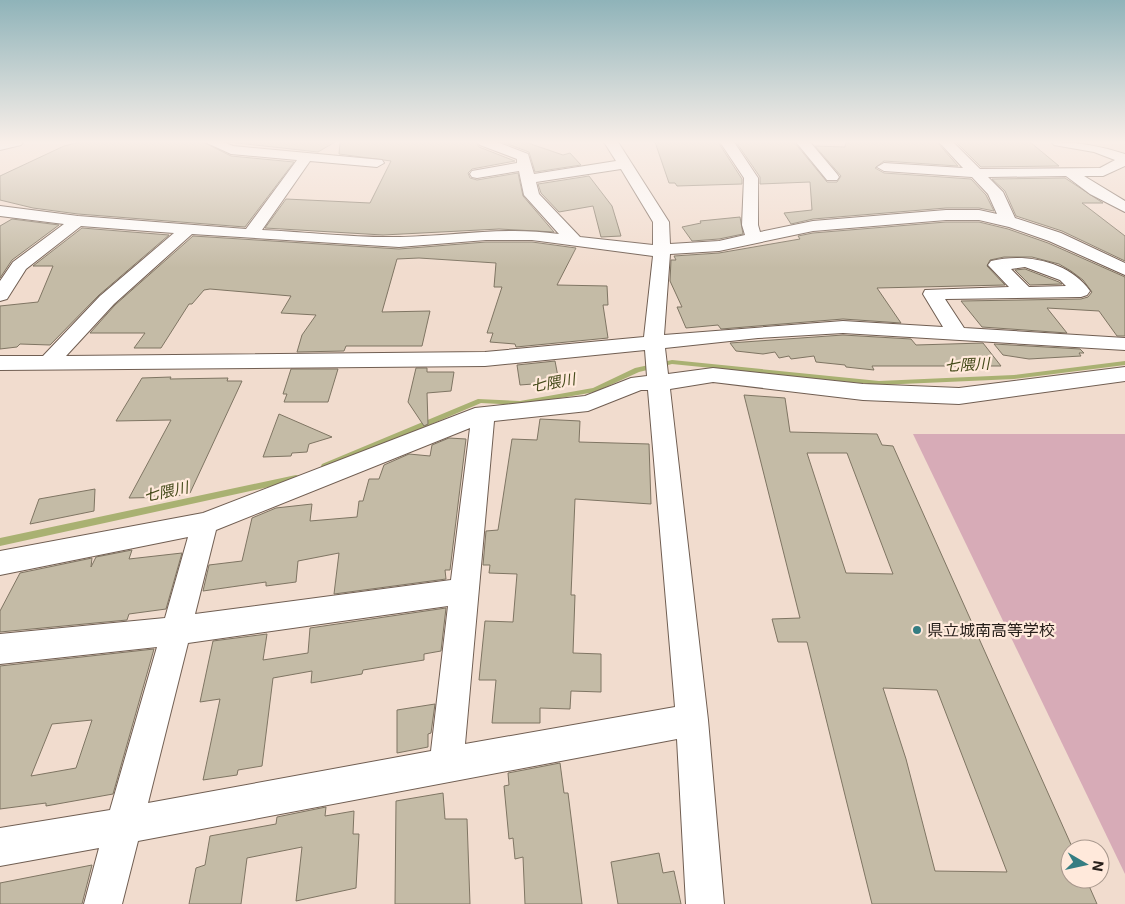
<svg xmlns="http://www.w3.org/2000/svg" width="1125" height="904" font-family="Inter,'Noto Sans JP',sans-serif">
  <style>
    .green { fill: #d7abb7 }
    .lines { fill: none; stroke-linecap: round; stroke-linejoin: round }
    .stream { fill: #a9b172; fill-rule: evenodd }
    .building { fill: #c4bba6; stroke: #7f7563; fill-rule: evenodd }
    .minor-casing { stroke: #705e52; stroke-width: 2 }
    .minor { fill: #fff; fill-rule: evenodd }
    .poi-dot { fill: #357d82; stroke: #ffe9db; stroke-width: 2 }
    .labels { text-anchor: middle; stroke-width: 4.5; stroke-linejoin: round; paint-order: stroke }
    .water-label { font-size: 15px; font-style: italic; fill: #464b1b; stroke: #ffe9db }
    .near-poi-label { font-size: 16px; fill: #261e19; stroke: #ffe9db; text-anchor: start }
  </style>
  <rect width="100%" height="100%" fill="#f1dcce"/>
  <!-- green -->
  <path class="green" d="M913,434h212v440z"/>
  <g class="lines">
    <!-- stream -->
    <path class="stream" d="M672,360l207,21 135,-6 111,-14v4l-111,14 -135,6 -207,-21 -33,8 -44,20 -75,13 -39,-2 -153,65h-6l-1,-2 1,-2 156,-65 42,2 73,-13 42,-20z
      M296,475l3,1 1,2 -1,2 -3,1 -296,65v-8z"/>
  </g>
  <!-- building -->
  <path class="building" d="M81,142h122l28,14 63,6 -49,65 -167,-13 -45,-6 -33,-8v-24l64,-30z
    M228,142h107l-17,10z
    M340,142h136l3,5 36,14 -43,8 -4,4 2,5 7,2 41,-7 5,23 31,36 -55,-3 -116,6 -118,-7 21,-29 84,4 21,-42 -52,-7z
    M502,142h23l38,13 7,-2 11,12 -46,7 -6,-20z
    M655,142h63l24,37v5l-65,2 -2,-3h-6z
    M736,142h58l33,40h10l4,-6 -26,-30 30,1 1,-5h91l21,24 -74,-5 -9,7 9,5 87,6 15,16 8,16 -15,-3h-33l-133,11 -22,5 -7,-11 28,-3 -2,-28 -50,2v-7z
    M956,142h74l29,24 -78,1z
    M589,176l23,30 9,30 -20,1 -8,-31 -34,6 -18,-19 -3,-9z
    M1065,178l38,25h-21l43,33v25l-63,-30 -46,-15 -11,-25 -13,-12z
    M740,217l3,17 -24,5 -27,2 -10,-14 19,-4 -1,-2z
    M12,219l47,6 -47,35 -12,18v-52z
    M946,222h33l29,7 40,14 77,34v59h-8l-18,-25 -52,-3 20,25 -85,-6 -21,-26 120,-2 7,-2 4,-5 -9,-12 -12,-9 -12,-7 -27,-7h-28l-14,3 -3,6 18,19 -128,3 24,35 -58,-4 -122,10 -3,-4 -32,3 -9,-21h5l-12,-26 1,-21h5l-2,-4 45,-3 81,-14 -2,-3 15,-3z
    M82,228l87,7 -70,60 -49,50 -30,-1 -3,3 -17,2v-43l38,-4 15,-36h-20z
    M193,236l206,13 87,-7h46l44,6 -19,37 50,1 1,19h-5l5,33 -92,9 -1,-3 -25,-2 3,-9h-6l15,-46h-8l2,-24 -77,-5 -22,1 -15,53 48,-1 -8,35h-76l-2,5 -47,1 5,-17 14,-20 -35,-2 10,-17 -81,-7 -6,1 -12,14h-3l-28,44h-27l11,-15h-55l25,-28z
    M1025,269l34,13 3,2 -32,1 -15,-15z
    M843,335l68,4 5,6 67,-2 18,23h-129l2,4 -28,-3 -1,-2 -29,-3 -2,-6 -23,3 -2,-3 -10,2 -4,-6 -12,2 -27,-3 -6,-8z
    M994,344l86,5 4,4h-5l2,3 -52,3 -26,-4z
    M555,361l4,21 -39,3 -3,-20z
    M416,368h11v4h27l-3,19 -24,2 1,31 -4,2 -16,-24z
    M291,369h47l-10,33h-44l3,-8h-4z
    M171,377l-1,2 58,-1 -1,3h15l-52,112 -18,4 -43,1 42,-78 -55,1 26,-43z
    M744,395l41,3 5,34 87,2 5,11 11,1 180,403h-3v30h16l11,25h-225l-65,-262h-29l-6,-23 28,-1zM807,453h40l46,121 -47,-1zM883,688l54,2 70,182 -72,-1 -29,-112z
    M279,414l53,23 -23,7 -2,8 -15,1 -1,3 -28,1z
    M540,419l40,2 -1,21 70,2 2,60 -76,-5 -4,96h4l-2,58 28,1v38l-30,-1 -1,18 -30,-1v15h-48l4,-43h-17l6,-59 28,1 4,-48 -28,-1 1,-8h-7l3,-34 12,-1 14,-91 25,1z
    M449,438l17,1 -16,131h-5l1,9 -112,15 5,-41 -41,8 -2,21 -30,4v-4l-63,9 6,-26 33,-4 10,-43 24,-10 36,-4 -2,17 47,-4 2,-16h4l6,-22h10l5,-14 25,-11 21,2 2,-11z
    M95,489l-1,22 -64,13 9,-25z
    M132,550l-3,9 53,-6 -16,56 -37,5 -2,6 -127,12v-21l20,-38 72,-15 -1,9 5,-10z
    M446,608l-5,43 -17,3v6l-61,10 -1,4 -51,9 1,-12 -39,7 -11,88 -24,4 -1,5 -34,5 17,-81 -20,3 13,-61 54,-7 -4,26 45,-7 2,-25z
    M154,649l-41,145 -67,12v-3l-46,6v-143zM92,720l-16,48 -45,8 21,-52z
    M435,704l-4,29 -3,1v13l-31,6v-43z
    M560,763l4,30h4l14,111h-57l-2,-47 -8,2 -2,-21 -4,1 -5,-53 5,-1 -1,-12z
    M443,793l2,26h22l3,85h-75l1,-103z
    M326,807l-1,9 29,-5 -1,23h6l-3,54 -60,13 6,-54 -55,11 -6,46h-52l7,-36 9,-3 5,-29 66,-12 1,-7z
    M659,853l4,20 11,-2 7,33h-63l-7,-42z
    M92,865l-10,39h-82v-21z"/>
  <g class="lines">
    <!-- minor casing -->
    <g class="minor-casing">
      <path id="minor" d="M0,142h23l-2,3 -21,5z
        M205,142h18l10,4 149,14 2,3 -7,4 -67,-6 -48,69c46,2 92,8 138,7 54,-1 105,-11 159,-3l-35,-39 -5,-24 -42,7 -5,-1 -2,-3 2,-3 45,-8v-4l-37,-14 -2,-3h19l31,12 6,20 82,-13 -12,-19h14l51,80 1,22 49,-3 26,-6 -3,-10 2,-47 -24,-36h14l24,36v47l2,7 53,-11 133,-11h33l18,4 -9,-20 -16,-17 -88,-6 -7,-4 7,-4 79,5 -24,-26h14l27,27 120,-1 15,-8 -21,-8 -40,-7 -2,-3c27,0 48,4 73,12v12l-22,10h-19l41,25v11l-35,-18 -24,-18 -78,1 15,15 12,26 46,15 64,30v12l-76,-34 -40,-14 -30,-7h-33l-133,11 -94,20 -49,3 -6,81 179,-14 100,6 -20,-33 2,-4 84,-3 -21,-22 3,-4c34,-8 78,0 99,30l-3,4 -6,2 -136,2 19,29 161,10v12l-282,-17 -85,5 -93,10 3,26 45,-6 150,16 96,4 166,-21v14l-166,23 -96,-4 -150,-18 -43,7 38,331 16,184h-38l-9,-165 -539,102 -16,63h-38l15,-56 -99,18v-38l110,-18 47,-163 -157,17v-30l165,-16 23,-81 -188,38v-24l203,-38 272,-105 110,-12 46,-18 16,-2 -2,-26 -160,16 -485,4v-14h43l57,-60 74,-63 -93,-7 -55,43 -19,30 -7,2v-20l13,-19 51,-38 -64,-8v-10l78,10 168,13 51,-69 -66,-6zM621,169l32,53v23l-73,-8 -41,-43 -3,-12zM192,234l207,13 87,-7h46l121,16 -9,81 -159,15 -419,4 48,-52zM1025,267l35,13 6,6 -37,1 -18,-18zM641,390h7l27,317 -210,37 29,-323 94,-10zM470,428l-19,152 -256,34 21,-84zM448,606l-17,145 -283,52 40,-160z
        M796,142h14l27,32 2,3 -2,3h-10z"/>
    </g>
    <!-- minor -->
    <use href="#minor" class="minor"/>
  </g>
  <!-- sky -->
  <linearGradient id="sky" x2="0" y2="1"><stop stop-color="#8fb3b9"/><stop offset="0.53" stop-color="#f9efe9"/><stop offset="1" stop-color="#f9efe9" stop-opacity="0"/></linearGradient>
  <rect width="1125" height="268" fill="url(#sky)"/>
  <!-- markers -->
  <circle class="poi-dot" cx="917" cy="630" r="5"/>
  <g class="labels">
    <!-- water labels -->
    <g class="water-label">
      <text transform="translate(967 365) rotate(-3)" y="5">七隈川</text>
      <text transform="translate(553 383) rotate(-10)" y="5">七隈川</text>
      <text transform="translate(166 492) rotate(-12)" y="5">七隈川</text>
    </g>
    <!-- near-poi labels -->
    <g class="near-poi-label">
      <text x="927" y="636">県立城南高等学校</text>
    </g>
  </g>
  <!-- north arrow -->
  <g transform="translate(1085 864) rotate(99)"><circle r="24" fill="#ffe9db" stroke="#a8988d"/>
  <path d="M0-4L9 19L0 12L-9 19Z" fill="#357d82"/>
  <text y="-8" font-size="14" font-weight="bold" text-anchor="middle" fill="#261e19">N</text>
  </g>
</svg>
